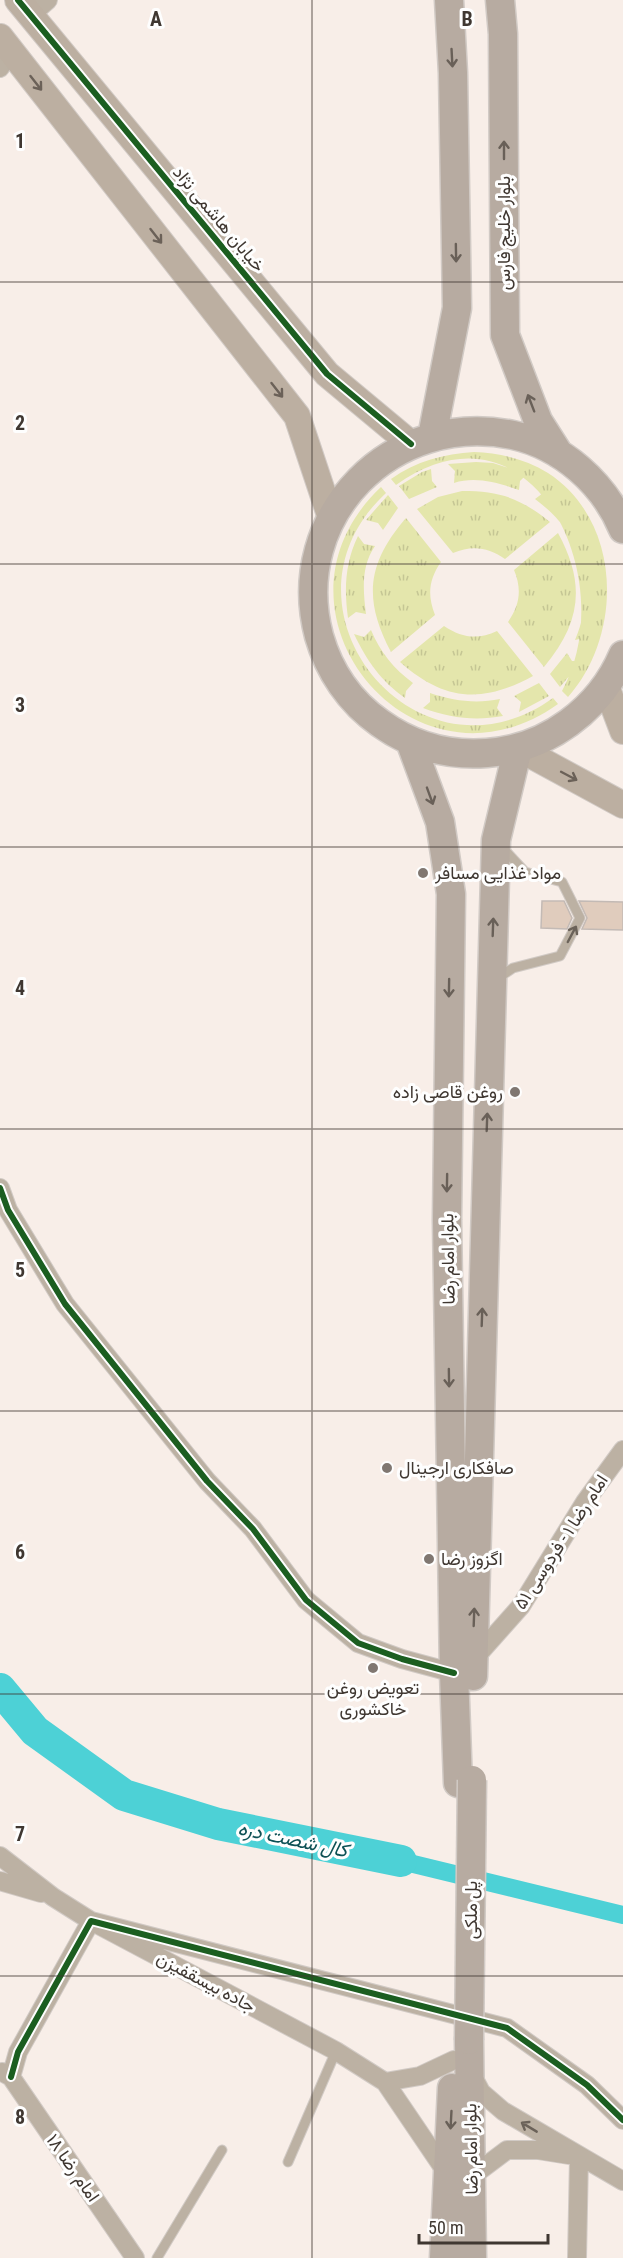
<svg xmlns="http://www.w3.org/2000/svg" width="623" height="2258" font-family="'Roboto Condensed',Vazirmatn,sans-serif">
  <style>
    .grass { fill: url(#grass-tufts) }
    .lines { fill: none; stroke-linecap: round; stroke-linejoin: round }
    .canal { stroke: #4dd1d6; stroke-width: 18 }
    .river { stroke: #4dd1d6; stroke-width: 32 }
    .building { fill: #e0ccbd; stroke: #c3bab5; stroke-width: 1.5 }
    .lane-casing { stroke: #d1cac5; stroke-width: 11 }
    .street-casing { stroke: #d1cac5; stroke-width: 20 }
    .secondary-casing { stroke: #d1cac5; stroke-width: 28 }
    .primary-casing { stroke: #d1cac5; stroke-width: 31 }
    .lane { stroke: #bcb1a3; stroke-width: 9 }
    .street { stroke: #bcb1a3; stroke-width: 18 }
    .secondary { stroke: #bcafa1; stroke-width: 26 }
    .primary { stroke: #b7aba1; stroke-width: 28 }
    .primary-bridge-casing { stroke: #d1cac5; stroke-width: 31; stroke-linecap: butt }
    .primary-bridge { stroke: #b7aba1; stroke-width: 28 }
    .cycleway-casing { stroke: #fefefe; stroke-width: 10 }
    .cycleway { stroke: #1b5e20; stroke-width: 6 }
    .oneway { stroke: #696058 }
    .oneway2 { stroke: #6b6158 }
    .oneway3 { stroke: #6b6259 }
    .grid { fill: none; stroke: #3f3731; stroke-width: 1.5; stroke-opacity: 0.55 }
    .poi-dot { fill: #807771; stroke: #fefefe; stroke-width: 2 }
    .labels { text-anchor: middle; stroke-width: 6; stroke-linejoin: round; paint-order: stroke }
    .street-label { font-size: 18px; fill: #3f3731; stroke: #fefefe }
    .poi-label { font-size: 18px; fill: #3f3731; stroke: #fefefe; text-anchor: start }
    .water-label { font-size: 20px; font-style: italic; fill: #0d5155; stroke: #fefefe }
    .grid-label { font-size: 20px; text-anchor: middle; font-weight: bold; fill: #3f3731; stroke: #fefefe; stroke-width: 6; stroke-linejoin: round; paint-order: stroke }
  </style>
  <defs>
    <pattern id="grass-tufts" width="24" height="20" patternUnits="userSpaceOnUse" patternTransform="scale(1.5)"><rect width="24" height="20" fill="#e4e6ac"/><path d="M3 7l-1-3M5 7V3M7 7l1-3M15 17l-1-3M17 17v-4M19 17l1-3" fill="none" stroke="#c5c694"/></pattern>
  </defs>
  <rect width="100%" height="100%" fill="#f8eee8"/>
  <!-- grass -->
  <path class="grass" d="M474,452c26,1 51,7 74,21 75,49 75,162 20,224l-6,-6c61,-111 -30,-303 -166,-206l-5,-6c25,-18 53,-25 83,-27z
    M476,462l17,1 34,11 -7,7 -1,9c-21,-7 -43,-14 -65,-7l1,-12 -7,-7z
    M431,469l1,12 5,6 -28,12 -10,-13 23,-14z
    M543,482c23,19 40,38 51,65l-7,-2 -9,6c-10,-22 -24,-38 -43,-52l8,-6z
    M381,487l5,6c-123,114 31,303 167,205l5,6c-145,104 -307,-94 -177,-217z
    M462,491c38,0 58,7 88,31l-45,37c-17,-12 -33,-14 -52,-6l-36,-44 21,-12z
    M388,495l10,13 -15,22 -5,-7 -12,-3z
    M406,518l35,44c-12,17 -14,33 -6,53l-44,37c-28,-53 -24,-89 15,-134z
    M558,533c28,51 23,90 -14,134l-36,-45c12,-17 14,-33 6,-52z
    M358,536l6,8 11,2c-14,20 -12,44 -9,68l-10,-2 -8,6c-4,-29 -3,-55 10,-82z
    M600,566c4,28 2,53 -9,79l-7,-7 -9,2c10,-23 12,-46 9,-70l8,1z
    M444,626c18,12 34,14 53,5l36,45c-51,28 -89,25 -133,-14z
    M371,630c9,22 23,39 42,53l-7,8 -1,7c-24,-17 -38,-37 -51,-64l10,3z
    M567,653l5,8h10l-22,26 -10,-13z
    M539,683l10,13 -30,16 2,-10 -7,-6z
    M430,693c24,8 46,11 70,6l-3,9 6,8c-28,5 -53,2 -80,-8l7,-6z"/>
  <g class="lines">
    <!-- canal -->
    <path class="canal" d="M401,1861l222,54"/>
    <!-- river -->
    <path class="river" d="M0,1689l35,42 89,64 94,29 183,37"/>
  </g>
  <!-- building -->
  <path class="building" d="M542,901h22l8,17 -5,11 -26,-1z
    M579,901l44,1v28l-41,-1 5,-11z"/>
  <g class="lines">
    <!-- lane casing -->
    <g class="lane-casing">
      <path id="lane" d="M498,978l15,-10 47,-12 20,-38 -18,-36 -37,-10 -23,-25
        M288,2162l48,-111
        M157,2258l65,-108"/>
    </g>
    <!-- street casing -->
    <g class="street-casing">
      <path id="street" d="M31,15l17,-15
        M0,68l10,-17
        M0,1188l8,22 57,94 142,177 46,48 53,71 52,43 44,16 52,14
        M473,1660l48,-54 64,-104 38,-52
        M0,1856l53,41 38,24 245,130 49,31 63,93
        M0,1881l41,12
        M2,2072l9,5 124,181
        M472,2075l9,17 22,19 120,70
        M11,2077l7,-25 73,-131 416,107 80,57 36,35
        M385,2082l35,-6 34,-16
        M471,2177l36,-27h31l31,5
        M577,2258l2,-101"/>
    </g>
    <!-- secondary casing -->
    <g class="secondary-casing">
      <path id="secondary" d="M18,0l309,374 84,70
        M0,37l297,379 34,102
        M606,686l17,45
        M518,748l105,57"/>
    </g>
    <!-- primary casing -->
    <g class="primary-casing">
      <path id="primary" d="M500,0l3,34 2,301 33,86 21,33
        M432,437l25,-129 -4,-235 -4,-73
        M623,529c-19,-46 -61,-83 -110,-94 -120,-25 -226,80 -194,201 10,35 31,66 61,87 32,23 68,33 107,30 60,-4 113,-44 136,-98
        M410,741l30,81 11,72 -4,326 7,453 4,110
        M473,1676l23,-836 22,-92
        M469,2040l3,218
        M444,2258l8,-170"/>
    </g>
    <!-- lane -->
    <use href="#lane" class="lane"/>
    <!-- street -->
    <use href="#street" class="street"/>
    <!-- secondary -->
    <use href="#secondary" class="secondary"/>
    <!-- primary -->
    <use href="#primary" class="primary"/>
    <!-- primary-bridge casing -->
    <g class="primary-bridge-casing">
      <path id="primary-bridge" d="M469,2040l3,-260"/>
    </g>
    <!-- primary-bridge -->
    <use href="#primary-bridge" class="primary-bridge"/>
    <!-- cycleway casing -->
    <g class="cycleway-casing">
      <path id="cycleway" d="M18,0l309,374 84,70
        M0,1188l8,22 57,94 142,177 46,48 53,71 52,43 44,16 52,14
        M11,2077l7,-25 73,-131 416,107 80,57 36,35"/>
    </g>
    <!-- cycleway -->
    <use href="#cycleway" class="cycleway"/>
  </g>
  <!-- one-way arrows -->
  <defs><path id="oneway-shaft" d="M-6 0H5M1.5-3L5.5 0L1.5 3" fill="none" stroke-width="1.6" stroke-linecap="round" stroke-linejoin="round" transform="scale(1.5)"/></defs>
  <g class="oneway">
    <use href="#oneway-shaft" transform="translate(452 58) rotate(87)"/>
    <use href="#oneway-shaft" transform="translate(504 150) rotate(-90)"/>
    <use href="#oneway-shaft" transform="translate(456 253) rotate(89)"/>
    <use href="#oneway-shaft" transform="translate(531 403) rotate(-111)"/>
    <use href="#oneway-shaft" transform="translate(430 796) rotate(70)"/>
    <use href="#oneway-shaft" transform="translate(493 927) rotate(-88)"/>
    <use href="#oneway-shaft" transform="translate(449 988) rotate(91)"/>
    <use href="#oneway-shaft" transform="translate(487 1122) rotate(-88)"/>
    <use href="#oneway-shaft" transform="translate(447 1183) rotate(91)"/>
    <use href="#oneway-shaft" transform="translate(482 1317) rotate(-88)"/>
    <use href="#oneway-shaft" transform="translate(449 1378) rotate(89)"/>
    <use href="#oneway-shaft" transform="translate(474 1617) rotate(-88)"/>
    <use href="#oneway-shaft" transform="translate(451 2120) rotate(93)"/>
  </g>
  <g class="oneway2">
    <use href="#oneway-shaft" transform="translate(36 83) rotate(52)"/>
    <use href="#oneway-shaft" transform="translate(156 236) rotate(52)"/>
    <use href="#oneway-shaft" transform="translate(277 390) rotate(52)"/>
    <use href="#oneway-shaft" transform="translate(569 776) rotate(28)"/>
  </g>
  <g class="oneway3">
    <use href="#oneway-shaft" transform="translate(572 934) rotate(-62)"/>
    <use href="#oneway-shaft" transform="translate(529 2127) rotate(-149)"/>
  </g>
  <!-- grid -->
  <path class="grid" d="M312,0v2258M0,282h623M0,564h623M0,847h623M0,1129h623M0,1411h623M0,1694h623M0,1976h623"/>
  <!-- markers -->
  <g class="poi-dot">
    <circle cx="423" cy="873" r="6"/>
    <circle cx="515" cy="1092" r="6"/>
    <circle cx="387" cy="1468" r="6"/>
    <circle cx="429" cy="1559" r="6"/>
    <circle cx="373" cy="1668" r="6"/>
  </g>
  <g class="labels">
    <!-- street labels -->
    <g class="street-label">
      <text transform="translate(219 219) rotate(50)" y="6">خیابان هاشمی نژاد</text>
      <text transform="translate(504 233) rotate(-90)" y="6">بلوار خلیج فارس</text>
      <text transform="translate(448 1259) rotate(-91)" y="6">بلوار امام رضا</text>
      <text transform="translate(561 1542) rotate(-57)" y="6">امام رضا ۱ - فردوسی ۵۱</text>
      <text transform="translate(471 1910) rotate(-90)" y="6">پل ملکی</text>
      <text transform="translate(206 1982) rotate(28)" y="6">جاده بیسقفیزن</text>
      <text transform="translate(471 2149) rotate(-91)" y="6">بلوار امام رضا</text>
      <text transform="translate(73 2168) rotate(55)" y="6">امام رضا ۱۸</text>
    </g>
    <!-- poi labels -->
    <g class="poi-label">
      <text x="435" y="879">مواد غذایی مسافر</text>
      <text x="503" y="1098" text-anchor="end">روغن قاصی زاده</text>
      <text x="399" y="1474">صافکاری ارجینال</text>
      <text x="441" y="1565">اگزوز رضا</text>
      <text x="373" y="1694" text-anchor="middle">تعویض روغن<tspan x="373" dy="21">خاکشوری</tspan></text>
    </g>
    <!-- water labels -->
    <g class="water-label">
      <text transform="translate(293 1839) rotate(12)" y="7">کال شصت دره</text>
    </g>
  </g>
  <g class="grid-label">
    <text x="156" y="26">A</text>
    <text x="467" y="26">B</text>
    <text x="20" y="148">1</text>
    <text x="20" y="430">2</text>
    <text x="20" y="712">3</text>
    <text x="20" y="995">4</text>
    <text x="20" y="1277">5</text>
    <text x="20" y="1559">6</text>
    <text x="20" y="1841">7</text>
    <text x="20" y="2124">8</text>
  </g>
  <!-- scale -->
  <path d="M419 2234v9h129v-9" fill="none" stroke="#3f3731" stroke-width="3"/>
  <text x="428" y="2234" font-size="18" fill="#3f3731" stroke="#fefefe" stroke-width="4.5" paint-order="stroke">50 m</text>
</svg>
